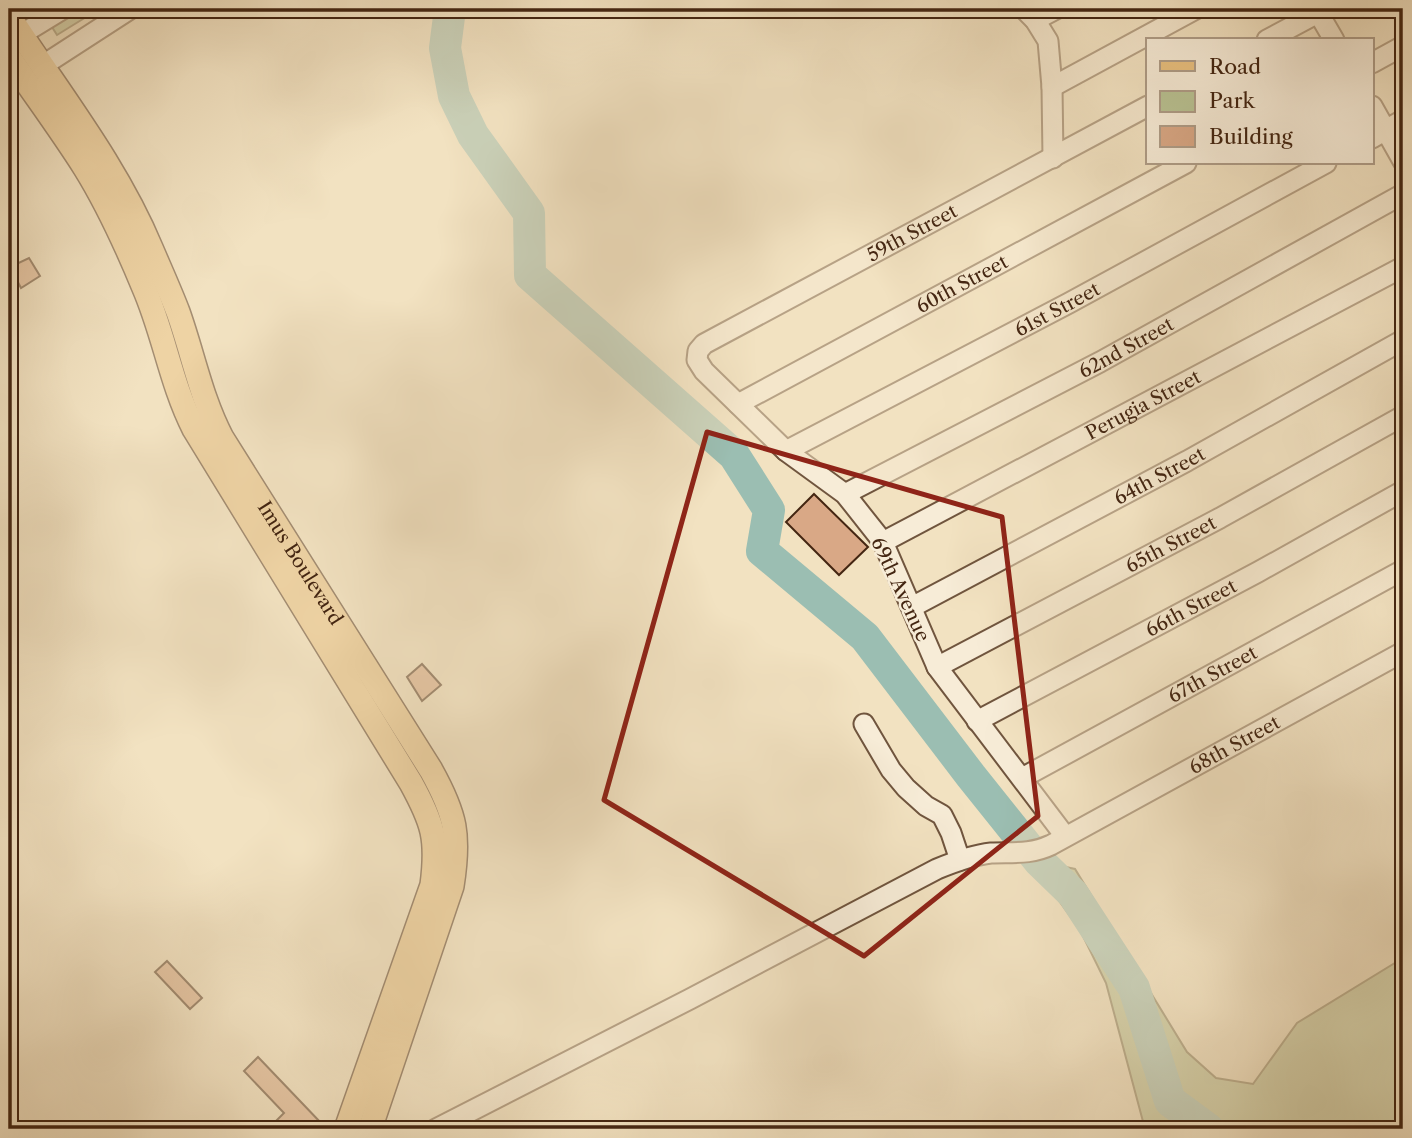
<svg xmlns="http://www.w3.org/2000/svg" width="1412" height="1138" font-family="'Libre Caslon Text',serif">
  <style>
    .green { fill: #b9c394; stroke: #7e7453; stroke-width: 2 }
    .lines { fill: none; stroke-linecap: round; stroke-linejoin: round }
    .stream { stroke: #788172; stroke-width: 5 }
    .river { stroke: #9bbeb2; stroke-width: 32 }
    .building { fill: #d9a886; stroke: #442612; stroke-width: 2 }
    .minor-casing { stroke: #70553e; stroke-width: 23 }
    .major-casing { stroke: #442612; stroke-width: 26 }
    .minor { stroke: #f7ecd7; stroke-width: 19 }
    .major { stroke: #e9c180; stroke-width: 23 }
    .marked { fill: none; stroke: #8f2418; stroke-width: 5; stroke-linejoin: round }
    .labels { text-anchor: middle; stroke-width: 5; stroke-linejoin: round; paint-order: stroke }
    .street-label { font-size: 19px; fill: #442612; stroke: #f7ecd7 }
  </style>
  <rect width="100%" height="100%" fill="#f2e2c1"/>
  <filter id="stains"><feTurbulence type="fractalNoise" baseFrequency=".00286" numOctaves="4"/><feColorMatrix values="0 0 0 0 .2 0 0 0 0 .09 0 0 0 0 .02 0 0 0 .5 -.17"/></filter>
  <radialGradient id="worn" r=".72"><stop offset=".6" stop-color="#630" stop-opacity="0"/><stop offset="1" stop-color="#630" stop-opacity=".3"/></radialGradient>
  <!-- green -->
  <path class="green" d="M82,9h17l-42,26 -5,-8z
    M1061,866l14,3 112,183 29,26 37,6 44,-61 106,-65v171h-258l-39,-146 -26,-53 -38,-53z"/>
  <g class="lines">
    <!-- stream -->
    <path class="stream" d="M9,185v1"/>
    <!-- river -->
    <path class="river" d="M450,9l-5,39 9,48 19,39 56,78 1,62 204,180 35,55 -7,41 103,86 106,139 68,85 34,33 61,94 36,113 38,28"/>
  </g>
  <!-- building -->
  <path class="building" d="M29,258l11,18 -19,12 -11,-21z
    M814,494l54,53 -29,28 -53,-53z
    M422,664l19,21 -19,16 -15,-24z
    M167,961l35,37 -12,11 -35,-37z
    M258,1057l63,66 -8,6h-45l16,-16 -40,-42z"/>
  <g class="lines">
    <!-- minor casing -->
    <g class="minor-casing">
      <g id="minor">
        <path d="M1024,9l11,11 13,21 4,46 1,71"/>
        <path d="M1316,9l18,31"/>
        <path d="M1035,20l21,-11"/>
        <path d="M1267,40l58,-31"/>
        <path d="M9,42l54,-33"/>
        <path d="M1372,63l31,-17"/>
        <path d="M42,66l88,-57"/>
        <path d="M1052,87l144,-78"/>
        <path d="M1372,106l31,55"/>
        <path d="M1372,138l31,-18"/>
        <path id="s1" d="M738,404l448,-241"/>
        <path id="s2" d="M786,451l283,-148 257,-140"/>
        <path id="s3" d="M845,494l255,-132 303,-168"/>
        <path id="s4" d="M883,542l520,-275"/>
        <path id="s5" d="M912,607l275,-146 216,-121"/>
        <path id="s6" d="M937,667l283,-149 183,-102"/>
        <path id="s7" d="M977,721l281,-149 145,-81"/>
        <path d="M864,724l27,46 15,18 20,18 16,9 9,18 9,27"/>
        <path id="s8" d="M1022,778l381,-208"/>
        <path id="s9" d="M1065,836l-128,-169 -54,-125 -38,-48 -59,-43 -82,-80 -7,-11 1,-9 6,-7 444,-238"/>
        <path id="s10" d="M436,1129l254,-130 247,-130c17,-7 35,-14 54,-16 21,-1 39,2 60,-8l352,-193"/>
      </g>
    </g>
    <!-- major casing -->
    <g class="major-casing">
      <g id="major">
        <path id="s11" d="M9,16c49,76 107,148 142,232 9,21 19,43 27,64 15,42 23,86 44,126l209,332c25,45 29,65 21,116l-82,243"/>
        <path d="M9,57c25,37 52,73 76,111 23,37 42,79 59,120 20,46 27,96 50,141l217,354c22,40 27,56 21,102l-86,244"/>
      </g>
    </g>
    <!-- minor -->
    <use href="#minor" class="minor"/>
    <!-- major -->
    <use href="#major" class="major"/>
  </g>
  <!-- marked area -->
  <path d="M0 0H1412V1138H0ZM707,432l295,85 36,299 -174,140 -260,-156z" fill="#f2e2c1" fill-opacity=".55" fill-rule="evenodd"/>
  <path class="marked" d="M707,432l295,85 36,299 -174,140 -260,-156z"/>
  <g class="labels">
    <!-- street labels -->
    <g class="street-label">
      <text dy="7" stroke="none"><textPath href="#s9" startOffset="864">59th Street</textPath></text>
      <text dy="7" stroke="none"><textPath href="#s1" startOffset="254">60th Street</textPath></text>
      <text dy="7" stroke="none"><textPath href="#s2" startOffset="306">61st Street</textPath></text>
      <text dy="7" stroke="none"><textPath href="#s3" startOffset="317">62nd Street</textPath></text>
      <text dy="7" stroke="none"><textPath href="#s4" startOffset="294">Perugia Street</textPath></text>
      <text dy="7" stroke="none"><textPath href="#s5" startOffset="280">64th Street</textPath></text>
      <text dy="7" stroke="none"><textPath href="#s6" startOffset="264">65th Street</textPath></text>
      <text dy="7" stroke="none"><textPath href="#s11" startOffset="623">Imus Boulevard</textPath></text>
      <text transform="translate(901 589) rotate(65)" y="7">69th Avenue</text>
      <text dy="7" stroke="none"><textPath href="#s7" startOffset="242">66th Street</textPath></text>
      <text dy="7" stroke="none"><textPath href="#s8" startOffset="217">67th Street</textPath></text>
      <text dy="7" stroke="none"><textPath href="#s10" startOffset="891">68th Street</textPath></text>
    </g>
  </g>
  <!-- margin -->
  <rect width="1412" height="1138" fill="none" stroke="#f2e2c1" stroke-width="35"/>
  <rect x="10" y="10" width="1391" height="1117" fill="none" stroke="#442612" stroke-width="3.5"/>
  <rect x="18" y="18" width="1377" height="1103" fill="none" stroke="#442612" stroke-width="2"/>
  <!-- legend -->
  <rect x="1146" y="38" width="228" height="126" fill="#f7ecd7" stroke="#af9d88" stroke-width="2"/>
  <rect x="1160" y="61" width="35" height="10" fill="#e9c180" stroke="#af9d88" stroke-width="2"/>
  <text x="1209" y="74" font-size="21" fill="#442612">Road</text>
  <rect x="1160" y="91" width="35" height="21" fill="#b9c394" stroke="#af9d88" stroke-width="2"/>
  <text x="1209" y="108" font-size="21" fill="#442612">Park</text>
  <rect x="1160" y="126" width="35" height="21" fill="#d9a886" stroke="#af9d88" stroke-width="2"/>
  <text x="1209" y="144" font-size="21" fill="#442612">Building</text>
  <rect width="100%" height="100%" filter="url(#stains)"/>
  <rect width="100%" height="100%" fill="url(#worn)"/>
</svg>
